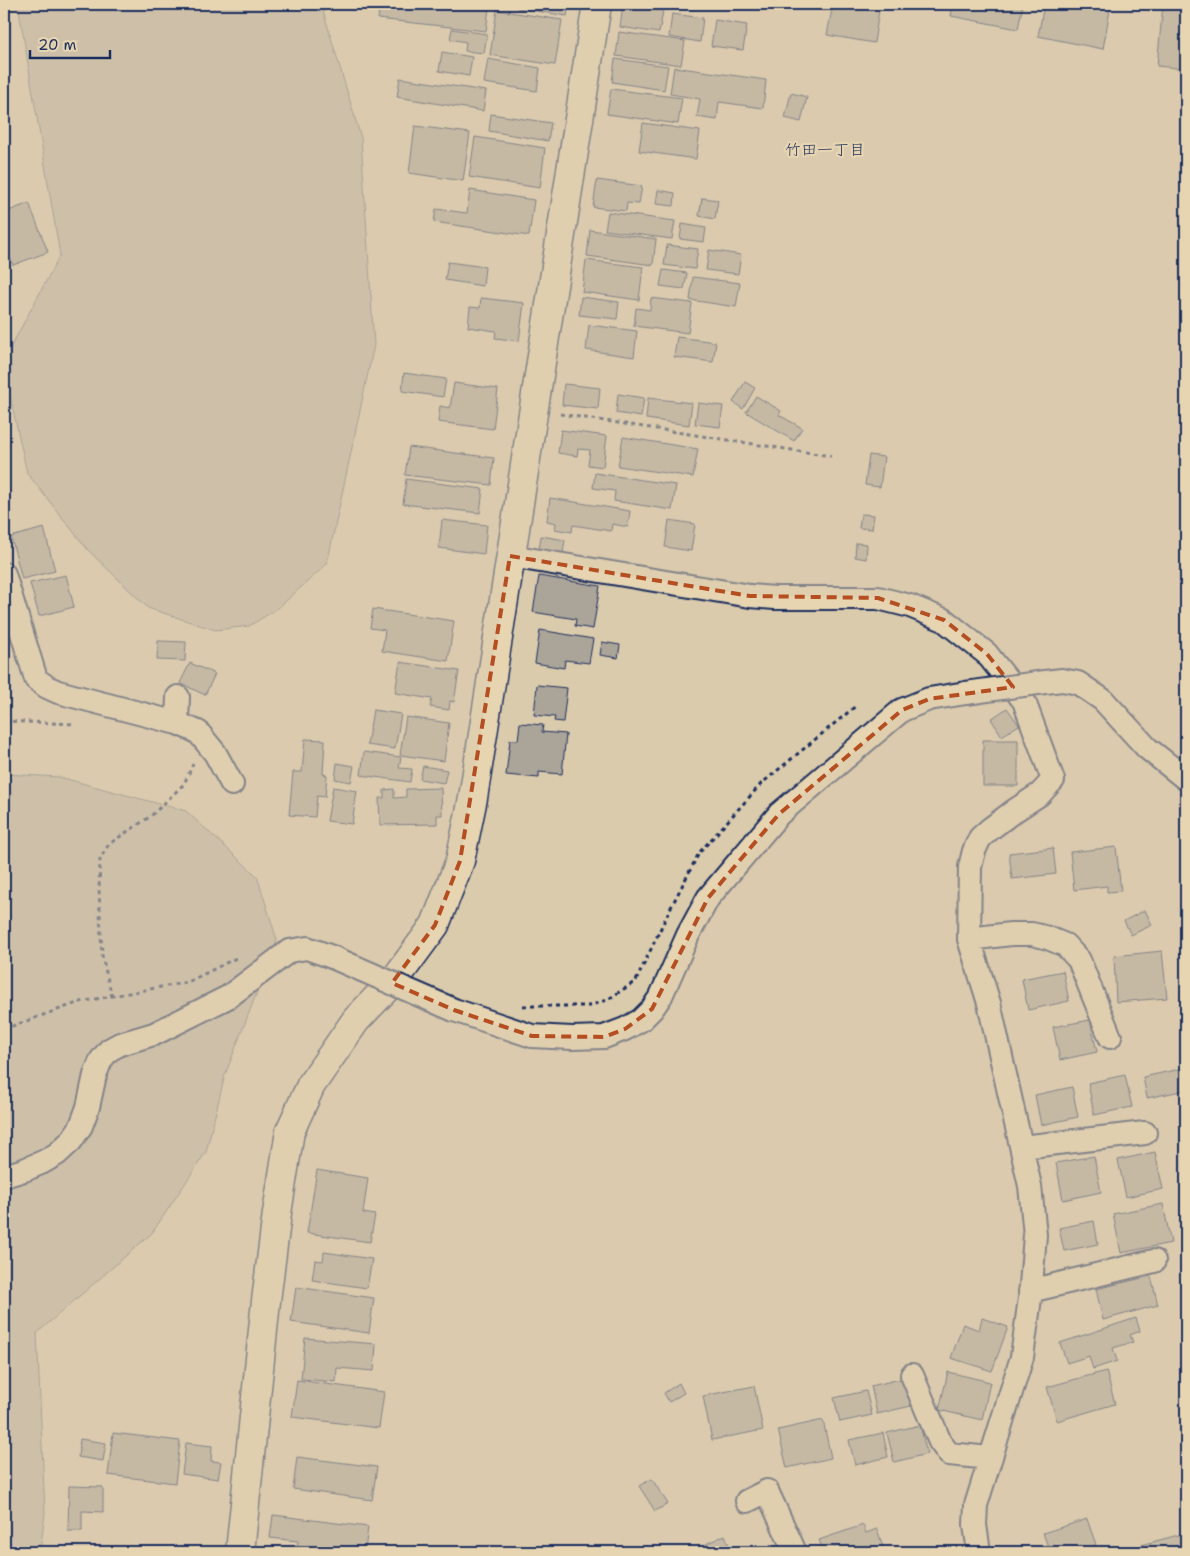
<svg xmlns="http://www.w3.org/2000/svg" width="1190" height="1556" font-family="'Shantell Sans','Klee One',sans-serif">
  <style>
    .green { fill: #bfb4a2; stroke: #6d7280 }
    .building { fill: #aba499; stroke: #1b2f5e }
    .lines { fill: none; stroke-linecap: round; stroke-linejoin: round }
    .street-casing { stroke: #1b2f5e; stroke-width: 26 }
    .secondary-casing { stroke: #1b2f5e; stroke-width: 31 }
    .path { stroke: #1b2f5e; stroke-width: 3; stroke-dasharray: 4 4; stroke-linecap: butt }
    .street { stroke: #e7d5b2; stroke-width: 22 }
    .secondary { stroke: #e7d5b2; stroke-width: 28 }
    .street-bridge-casing { stroke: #1b2f5e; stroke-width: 26; stroke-linecap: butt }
    .street-bridge { stroke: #e7d5b2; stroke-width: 22 }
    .marked { fill: none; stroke: #b54e20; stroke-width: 4; stroke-dasharray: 10 6; stroke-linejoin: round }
    .labels { text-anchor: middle; stroke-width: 4.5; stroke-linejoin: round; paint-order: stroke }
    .neighbourhood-label { font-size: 16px; fill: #1b2f5e; stroke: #e7d5b2 }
  </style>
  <rect width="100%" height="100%" fill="#dbcbad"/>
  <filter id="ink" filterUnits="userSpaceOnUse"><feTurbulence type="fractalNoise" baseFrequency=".02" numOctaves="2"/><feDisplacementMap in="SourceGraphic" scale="10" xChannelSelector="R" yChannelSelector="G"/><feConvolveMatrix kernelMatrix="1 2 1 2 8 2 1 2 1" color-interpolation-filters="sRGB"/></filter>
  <g filter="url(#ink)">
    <!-- green -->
    <path class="green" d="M18,4h303l40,134 13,207 -47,219 -49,44 -29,18 -34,4 -67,-22 -60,-58 -61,-77 -23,-105v-8l56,-105z
      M4,774l55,3 127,34 71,65 20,64 -52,135 -19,77 -54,81 -115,100 8,180 -5,39h-36z"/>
    <!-- building -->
    <path class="building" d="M380,4h65l44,4 -3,23 -108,-12z
      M517,4h52l-2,12 -50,-8z
      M644,4h24v3z
      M833,4h47l-6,39 -47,-8z
      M953,4h70l-5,25 -67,-13z
      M1039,4h72l-8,45 -65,-13 6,-31z
      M1163,4h23v65l-29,-3z
      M623,5l40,6 -4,22 -39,-6z
      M497,10l65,10 -7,45 -65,-10z
      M672,14l31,4 -3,24 -31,-5z
      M715,20l32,5 -4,25 -32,-4z
      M452,29l35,5 -3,19 -19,-2 1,-9 -16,-3z
      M619,32l66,9 -4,24 -65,-9z
      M442,52l30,5 -3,19 -30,-5z
      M488,59l52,9 -3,23 -53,-8z
      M615,59l53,7 -4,24 -52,-8z
      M674,67l92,13 -3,28 -44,-6 -2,18 -20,-3 3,-18 -30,-5z
      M400,78l86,13 -3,20 -86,-14z
      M611,89l71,9 -4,26 -71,-10z
      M791,93l16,4 -6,25 -16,-4z
      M491,114l60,9 -3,18 -59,-10z
      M643,123l57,8 -4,28 -57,-8z
      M415,126l55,7 -7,48 -54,-8z
      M475,137l70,11 -5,40 -71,-11z
      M597,180l45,6 -3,18 -12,-1 -1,8 -33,-4z
      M470,190l64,10 -5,36 -95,-14 2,-13 31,4z
      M658,190l17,3 -1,13 -18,-2z
      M702,198l16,2 -3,19 -16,-3z
      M29,203l19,49 -35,13 -9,-25v-27z
      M608,212l67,9 -3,18 -67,-9z
      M682,224l24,4 -2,14 -24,-3z
      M590,230l66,9 -3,26 -66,-9z
      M667,245l31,4 -3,20 -31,-4z
      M709,250l32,5 -3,19 -32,-4z
      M586,260l57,7 -4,33 -57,-8z
      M448,262l37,5 -2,19 -38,-6z
      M663,270l24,3 -3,16 -24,-3z
      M693,277l47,6 -4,24 -46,-7z
      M581,297l38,5 -2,17 -38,-4z
      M481,298l43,5 -5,38 -24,-3 1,-7 -28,-4 2,-20 10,1z
      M651,298l41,5 -4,30 -54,-7 2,-18 14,2z
      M589,325l48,6 -3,26 -48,-7z
      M677,337l39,5 -3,20 -39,-5z
      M404,373l42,6 -3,18 -41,-6z
      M745,382l10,6 -12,21 -10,-7z
      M454,383l44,6 -5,40 -55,-7 2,-16 10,2z
      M564,384l36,4 -2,21 -36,-4z
      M618,394l26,4 -3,19 -25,-4z
      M756,396l25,15 -2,4 23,13 -8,13 -48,-29z
      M648,398l44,5 -3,22 -43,-6z
      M698,403l25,3 -3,21 -25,-3z
      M561,430l46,6 -4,31 -15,-2 2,-15 -12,-1 -1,7 -19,-3z
      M623,437l75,12 -5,28 -75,-11z
      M409,447l85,11 -3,27 -86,-10z
      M869,455l15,2 -4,30 -15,-2z
      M595,473l81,12 -4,25 -58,-9 1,-10 -22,-3z
      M406,479l77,10 -3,24 -77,-9z
      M550,498l80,13 -2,16 -16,-3 -1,7 -38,-6 -1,7 -17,-3 1,-6 -9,-2z
      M861,514l13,1 -2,14 -13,-1z
      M442,520l45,5 -3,29 -45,-6z
      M669,520l26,4 -4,27 -26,-4z
      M44,528l11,43 -33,8 -11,-42z
      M541,536l24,4 -2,13 -24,-3z
      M856,543l11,1 -1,15 -11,-2z
      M66,575l8,32 -35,9 -9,-33z
      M539,576l61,10 -7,43 -18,-3 1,-7 -43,-7z
      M373,609l81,12 -6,40 -66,-10 3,-21 -15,-2z
      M540,630l53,9 -4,24 -24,-3 -1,8 -29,-5z
      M158,641l28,1 -1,19 -28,-1z
      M602,642l18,3 -2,13 -18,-3z
      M400,662l59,9 -5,31 -4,-1 -1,9 -19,-3 2,-8 -37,-6z
      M190,663l25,11 -10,21 -25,-12z
      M537,685l30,3 -4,34 -9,-1 1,-4 -21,-2z
      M1007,708l12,17 -17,11 -11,-17z
      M373,710l28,4 -6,35 -28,-4z
      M406,717l43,6 -5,38 -44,-6z
      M520,723l23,2 -1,7 24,2 -4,40 -23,-2v6l-33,-3 4,-35h8z
      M305,739l20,1 -2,34 4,1 -2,22 -8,-1 -2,21 -26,-2 4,-43h9z
      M983,740h35v46h-35z
      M364,752l37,5 -2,11 13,1 -2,13 -49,-7z
      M337,763l17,3 -3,16 -16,-3z
      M423,766l24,4 -3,13 -24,-4z
      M333,787l24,4 -5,33 -25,-3z
      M441,788l1,27h-5v9l-57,1 -1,-27h5v-8l10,-1v9l12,-1v-8z
      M1116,847l5,44 -14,1v-6l-33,4 -4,-38z
      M1053,848l3,26 -44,5 -3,-26z
      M1145,910l7,15 -21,10 -7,-14z
      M1162,951l5,47 -51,4 -2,-46z
      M1063,971l6,30 -41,9 -6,-31z
      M1090,1020l7,32 -37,8 -7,-33z
      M1185,1068l1,22 -39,8 -4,-21z
      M1125,1075l7,32 -38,8 -6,-32z
      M1072,1087l6,30 -37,8 -6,-30z
      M1155,1152l8,37 -37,8 -8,-37z
      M1094,1156l7,36 -38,8 -7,-37z
      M317,1170l51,8 -5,35 12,2 -5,27 -63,-9z
      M1163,1204l8,39 -50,10 -8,-39z
      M1094,1221l4,23 -34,7 -5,-23z
      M324,1252l48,7 -5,29 -55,-8 3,-20 8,1z
      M1151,1276l7,29 -55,15 -7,-31z
      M296,1287l78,11 -5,35 -78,-11z
      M982,1318l26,9 -16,44 -41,-13 12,-34 16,6z
      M1136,1318l4,13 -10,4 3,7 -20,6 4,13 -24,8 -4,-13 -22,7 -7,-20z
      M305,1338l71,6 -2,27 -37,-3 -1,14 -35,-3z
      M1106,1371l9,33 -58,17 -10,-34z
      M948,1372l42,10 -8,38 -43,-10z
      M904,1378l7,28 -34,8 -6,-28z
      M297,1380l87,12 -5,36 -87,-11z
      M679,1383l5,10 -15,9 -5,-9z
      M754,1386l9,44 -51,10 -9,-44z
      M866,1391l6,24 -32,7 -6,-24z
      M823,1420l8,38 -44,10 -9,-38z
      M920,1425l7,29 -33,8 -7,-29z
      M113,1433l67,8 -5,42 -67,-8z
      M883,1433l5,24 -33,8 -6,-25z
      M80,1439l26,4 -3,18 -25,-4z
      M186,1443l26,3 -1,15 10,1 -3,17 -36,-5z
      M297,1457l80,10 -5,33 -79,-11z
      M652,1479l16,25 -13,7 -16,-25z
      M69,1486l34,1v25l-21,-1v20h-14z
      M273,1515l95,12 -3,23 -17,-2 -1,4h-16l-34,-4 1,-7 -28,-3z
      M1087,1519l9,26 -21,7h-25l-7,-19z
      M863,1525l3,8 11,-4 6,18 -15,5h-44l-5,-12z
      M1186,1533v19h-47l-2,-6z
      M725,1535l5,13 -10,4h-11l-3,-8z
      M956,1546l3,6h-19z"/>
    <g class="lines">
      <!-- street casing -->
      <g class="street-casing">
        <path id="street" d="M510,556l240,40 25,2h103l32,8 34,14 43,34 37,47 29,79 -13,14 -26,17 -24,18 -10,9 -6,13 -4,16 -1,72 20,64 41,183 5,49 -5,63 -8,59 -46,148 -1,20 4,27
          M4,574l13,43 -13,3
          M17,617l19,62 11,8 11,5 119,31 21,9 17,21 17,31
          M1045,682l17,-2 16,3 25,17 44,48 39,31
          M177,723l1,-26
          M969,939l42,-5h21l16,4 17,7 14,15 31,77
          M454,1010l78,26 40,2 32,-1 21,-8 16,-9 11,-11 9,-13 27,-61 20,-37 71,-84 123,-104 27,-11 37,-6
          M1022,1147l123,-14
          M4,1176l20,-6 19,-8 14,-8 14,-13 10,-15 7,-19 7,-32 6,-15 8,-10 11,-6 34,-10 74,-37 61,-46 18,-3 25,9
          M1030,1291l124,-30
          M912,1375l28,67 9,12 41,4
          M747,1501l20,-10 28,61"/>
      </g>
      <!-- secondary casing -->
      <g class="secondary-casing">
        <path id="secondary" d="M240,1552l26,-251 11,-88 13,-82 21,-46 45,-65 40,-42 39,-53 25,-64 13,-63 124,-794"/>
      </g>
      <!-- path -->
      <path class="path" d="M560,414l271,42
        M4,721l71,3
        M112,997l-10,-41 -3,-67 1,-30 9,-15 42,-28 33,-32 9,-20
        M523,1006h66l18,-6 29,-19 32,-68 31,-60 62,-69 96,-79
        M4,1029l76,-27 108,-20 50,-25"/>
      <!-- street -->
      <use href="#street" class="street"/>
      <!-- secondary -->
      <use href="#secondary" class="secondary"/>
      <!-- street-bridge casing -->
      <g class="street-bridge-casing">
        <path id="street-bridge" d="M966,693l79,-11
          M332,957l122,53"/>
      </g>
      <!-- street-bridge -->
      <use href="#street-bridge" class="street-bridge"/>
    </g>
  </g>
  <!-- marked area -->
  <path d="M0 0H1190V1556H0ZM510,556l240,40 128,2 66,22 43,34 26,33 -84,12 -27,11 -123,104 -71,84 -56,111 -27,20 -21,8 -72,-1 -78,-26 -62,-27 43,-58 25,-64z" fill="#dbcbad" fill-opacity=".55" fill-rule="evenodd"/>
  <path class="marked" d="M510,556l240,40 128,2 66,22 43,34 26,33 -84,12 -27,11 -123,104 -71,84 -56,111 -27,20 -21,8 -72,-1 -78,-26 -62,-27 43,-58 25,-64z"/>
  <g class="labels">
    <!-- neighbourhood labels -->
    <g class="neighbourhood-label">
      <text x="825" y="155">竹田一丁目</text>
    </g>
  </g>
  <!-- margin -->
  <rect width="1190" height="1556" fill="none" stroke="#e7d5b2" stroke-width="20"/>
  <rect x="10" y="10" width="1170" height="1536" fill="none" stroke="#1b2f5e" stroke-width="2" filter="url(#ink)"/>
  <!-- scale -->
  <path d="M30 50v8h80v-8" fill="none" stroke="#1b2f5e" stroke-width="2.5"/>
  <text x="38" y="50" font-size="15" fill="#1b2f5e" stroke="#e7d5b2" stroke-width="4" paint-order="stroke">20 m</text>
</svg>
